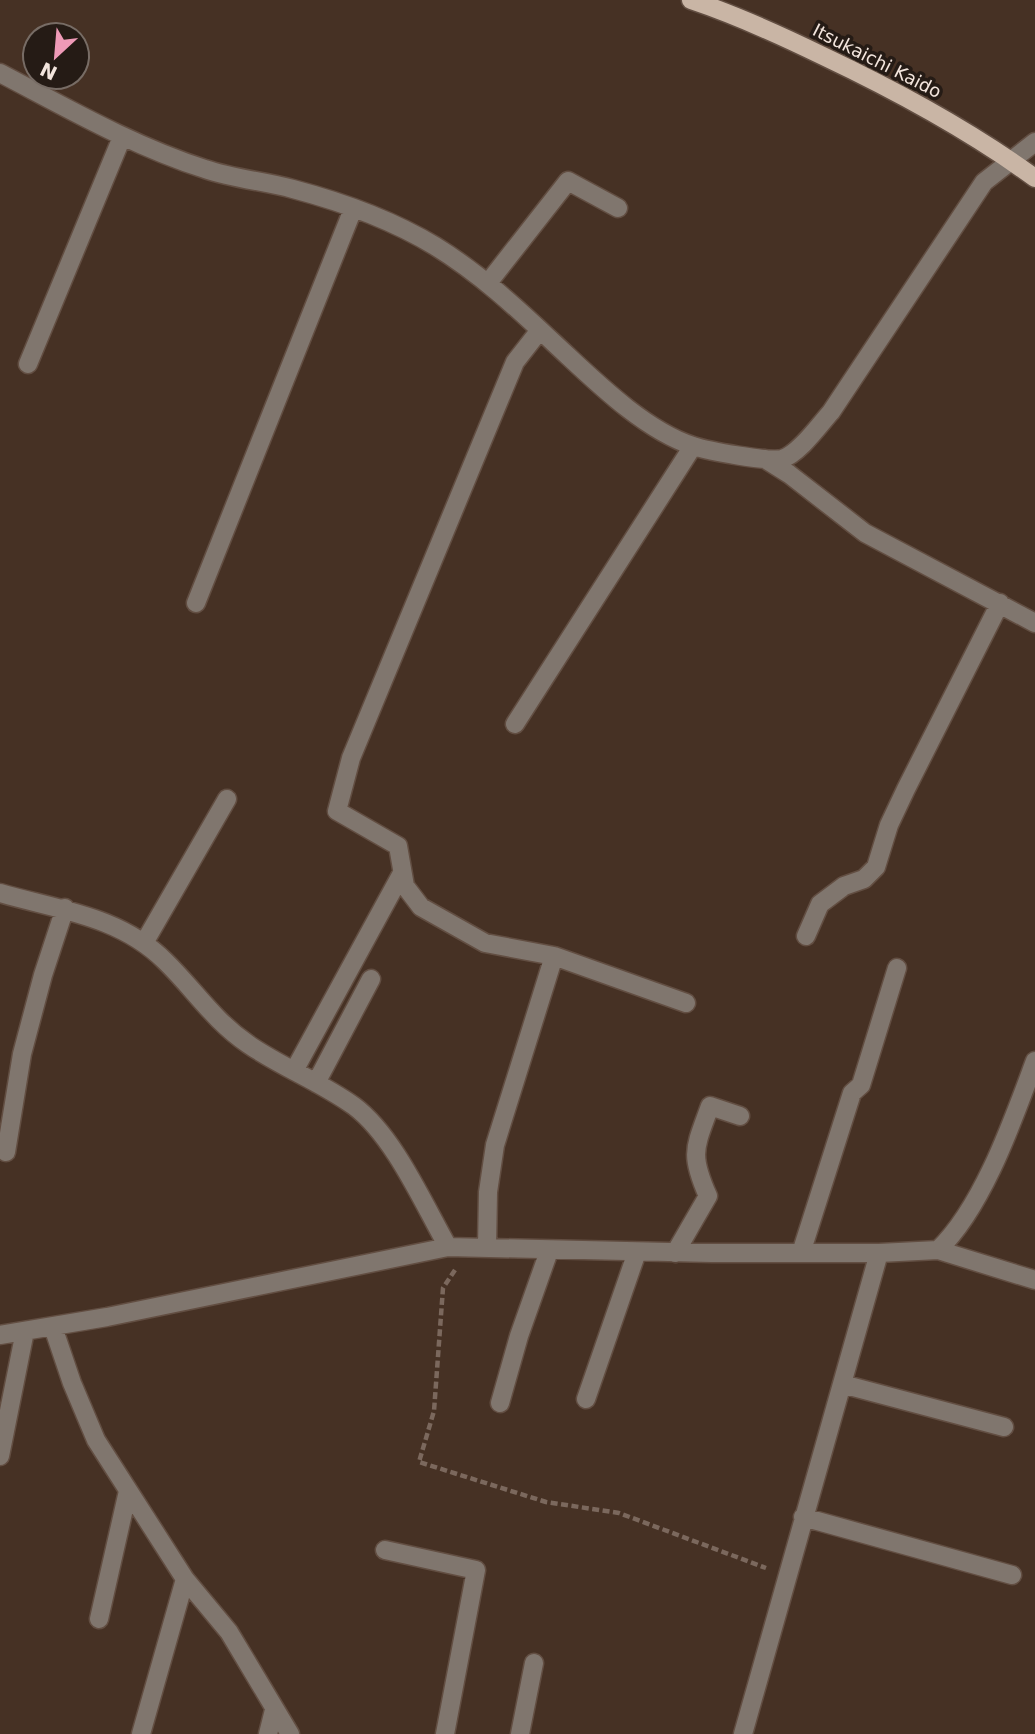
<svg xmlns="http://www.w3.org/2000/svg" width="1035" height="1734" font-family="'DejaVu Sans',sans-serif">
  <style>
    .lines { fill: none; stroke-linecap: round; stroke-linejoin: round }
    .minor-casing { stroke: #624e42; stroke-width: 21 }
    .major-casing { stroke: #624e42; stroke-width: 21 }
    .path { stroke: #7b685d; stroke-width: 4.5; stroke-dasharray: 7 3.5; stroke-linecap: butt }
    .minor { stroke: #80766e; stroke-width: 18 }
    .major { stroke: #c9b5a5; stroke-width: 18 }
    .labels { text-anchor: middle; stroke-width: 7; stroke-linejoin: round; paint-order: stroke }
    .street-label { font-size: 18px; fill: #f3e5dd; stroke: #251b15 }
  </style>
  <rect width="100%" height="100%" fill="#463124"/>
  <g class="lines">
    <!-- minor casing -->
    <g class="minor-casing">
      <path id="minor" d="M0,73c67,35 133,73 205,96 29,10 59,12 88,20 49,13 99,31 142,57 44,27 82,62 119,97 39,36 88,86 139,103 15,5 75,16 89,13 17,-5 38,-35 49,-47l153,-230 51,-40
        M488,283l80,-102 50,27
        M540,330l-25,32 -164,396 -14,53 61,35 7,40 16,21 64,36 69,13 132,47
        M28,364l94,-227
        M765,459l24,15 76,59 170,90
        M196,603l157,-394
        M515,724l178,-278
        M0,893c58,17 120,23 165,68 29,28 48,59 83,83 33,23 73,38 106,62 40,30 69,97 94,141
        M806,936l14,-32 24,-18 20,-7 12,-12 13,-42 17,-36 94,-186
        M144,943l83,-144
        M294,1071l108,-198
        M316,1083l55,-104
        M6,1152l16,-98 21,-79 22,-67
        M487,1247l1,-55 7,-47 59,-189
        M938,1250c45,-43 75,-130 97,-189
        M675,1253l33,-57c-19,-43 -13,-48 2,-90l30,10
        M801,1253l51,-160 9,-8 36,-117
        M53,1327l19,56 24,57 89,139 44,53 61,102
        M0,1335l107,-18 341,-70 264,6h167l59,-3 97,30
        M842,1384l162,43
        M586,1399l51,-147
        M500,1403l19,-67 30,-85
        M0,1456l25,-125
        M803,1517l209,58
        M385,1550l91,20 -31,164
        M99,1619l29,-128
        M141,1734l44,-155
        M268,1734l6,-24
        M520,1734l14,-71
        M743,1734l136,-481"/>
    </g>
    <!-- major casing -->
    <g class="major-casing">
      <path id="major" d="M691,0c45,15 89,35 132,56 74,35 146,74 212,122"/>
    </g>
    <!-- path -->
    <path class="path" d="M455,1270l-12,18 -9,123 -15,51 127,40 73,11 147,55"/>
    <!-- minor -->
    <use href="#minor" class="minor"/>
    <!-- major -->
    <use href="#major" class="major"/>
  </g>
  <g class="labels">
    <!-- street labels -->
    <g class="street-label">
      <text transform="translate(877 61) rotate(27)" y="6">Itsukaichi Kaido</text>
    </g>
  </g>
  <!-- north arrow -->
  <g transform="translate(56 56) rotate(206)"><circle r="33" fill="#251b15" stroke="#776c65" stroke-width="2"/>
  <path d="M0-5L12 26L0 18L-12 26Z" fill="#ef9ab7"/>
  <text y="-10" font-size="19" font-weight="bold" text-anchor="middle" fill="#f3e5dd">N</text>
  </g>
</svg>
